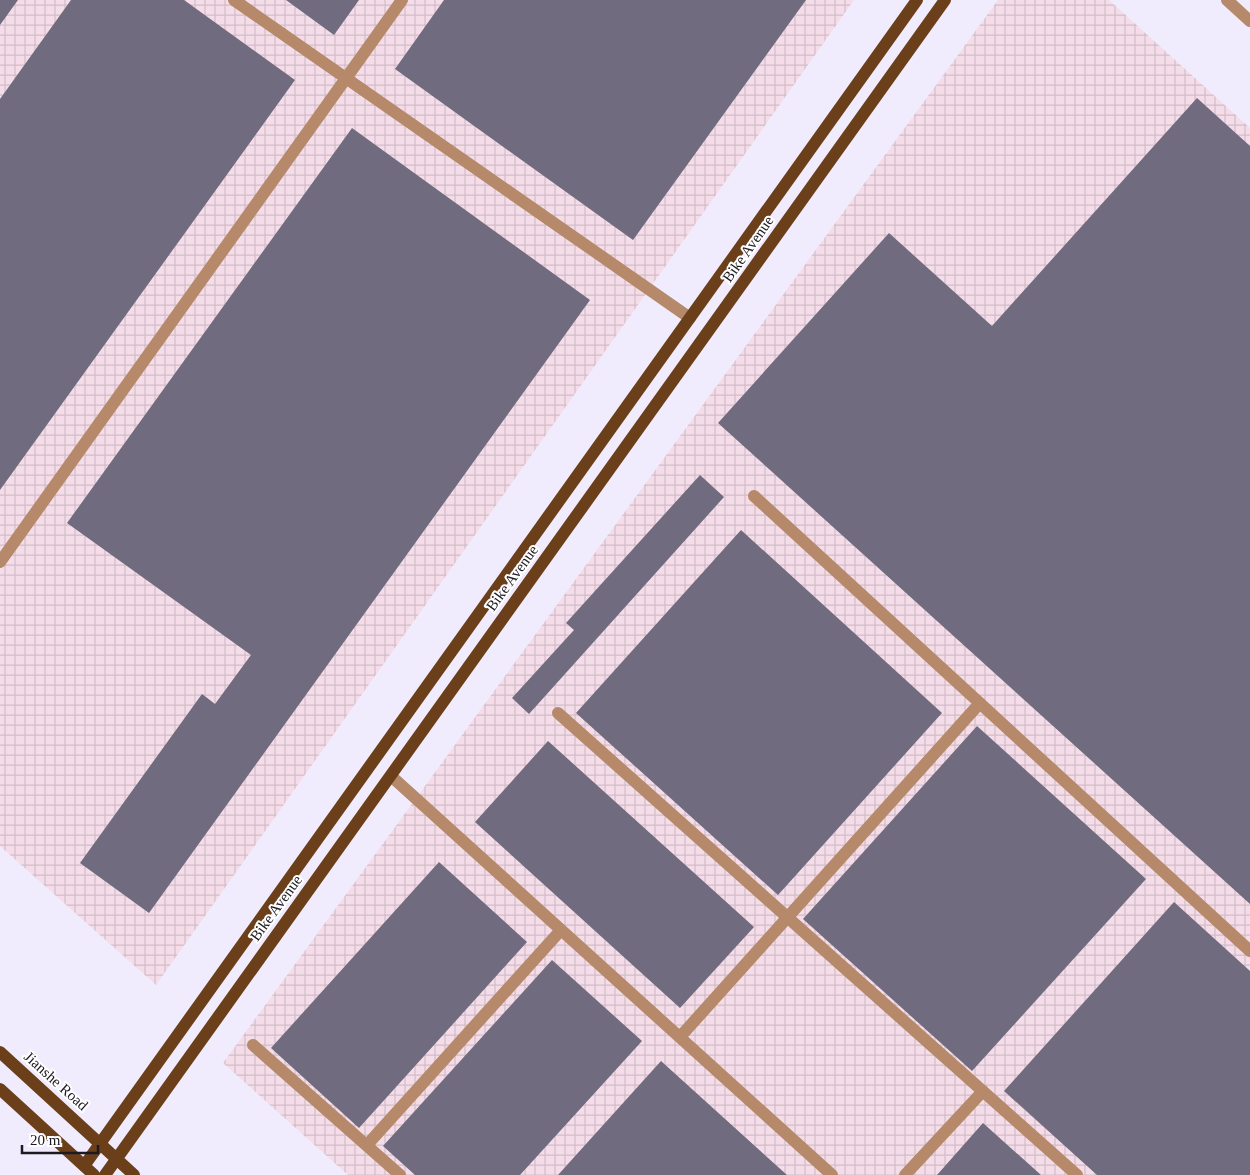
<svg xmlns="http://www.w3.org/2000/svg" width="1250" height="1175" font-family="'Times New Roman',serif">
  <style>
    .industrial { fill: url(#industrial-grid) }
    .building { fill: #706b7e }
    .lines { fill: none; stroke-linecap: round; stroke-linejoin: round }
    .minor { stroke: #b58969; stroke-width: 12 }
    .major { stroke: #6b3f1a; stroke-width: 12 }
    .labels { text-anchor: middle; stroke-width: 4; stroke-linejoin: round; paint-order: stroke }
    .street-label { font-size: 15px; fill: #1c1921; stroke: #fff }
  </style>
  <defs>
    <pattern id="industrial-grid" width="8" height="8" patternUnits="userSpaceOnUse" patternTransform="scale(1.25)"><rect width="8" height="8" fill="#f4dde9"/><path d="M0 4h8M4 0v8" fill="none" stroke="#d1bdc8"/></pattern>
  </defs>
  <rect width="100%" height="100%" fill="#f1ecfd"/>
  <!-- industrial -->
  <path class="industrial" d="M0,0h854l-698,985 -156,-139z
    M998,0h111l141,128v1047h-902l-125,-112z"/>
  <!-- building -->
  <path class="building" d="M0,0h18l-18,25z
    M71,0h113l111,80 -295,410v-391z
    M286,0h73l-25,35z
    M444,0h362l-173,240 -238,-171z
    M1197,98l53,48v758l-532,-481 171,-190 103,93z
    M352,128l238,172 -441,613 -69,-50 122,-169 13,10 36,-49 -184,-132z
    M700,475l24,22 -195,217 -17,-16 62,-68 -8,-7z
    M741,530l201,183 -164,182 -202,-182z
    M977,726l169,153 -174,192 -169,-152z
    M548,741l206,186 -74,81 -205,-186z
    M439,862l88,80 -168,186 -88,-80z
    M1174,902l76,69v204h-153l-93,-84z
    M552,960l90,81 -122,134h-105l-32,-29z
    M661,1061l126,114h-229z
    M983,1123l58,52h-104z"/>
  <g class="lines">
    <!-- minor -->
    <path class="minor" d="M234,0l456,318
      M1227,0l23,21
      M754,496l496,455
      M0,562l402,-562
      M558,713l519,462
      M391,776l441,399
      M680,1037l300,-334
      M253,1045l147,130
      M367,1145l194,-215
      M905,1175l78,-84"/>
    <!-- major -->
    <path class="major" d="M0,1052l134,123
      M0,1089l94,86
      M84,1166l833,-1166
      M105,1175l840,-1175"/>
  </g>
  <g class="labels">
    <!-- street labels -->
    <g class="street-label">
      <text transform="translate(748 249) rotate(-55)" y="5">Bike Avenue</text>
      <text transform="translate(512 578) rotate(-54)" y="5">Bike Avenue</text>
      <text transform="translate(276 908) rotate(-54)" y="5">Bike Avenue</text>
      <text transform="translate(56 1081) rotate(42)" y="5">Jianshe Road</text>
    </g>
  </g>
  <!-- scale -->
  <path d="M22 1145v8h76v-8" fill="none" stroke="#1c1921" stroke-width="2.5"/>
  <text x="30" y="1145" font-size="15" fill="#1c1921" stroke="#ffffff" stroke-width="4" paint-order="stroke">20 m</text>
</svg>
